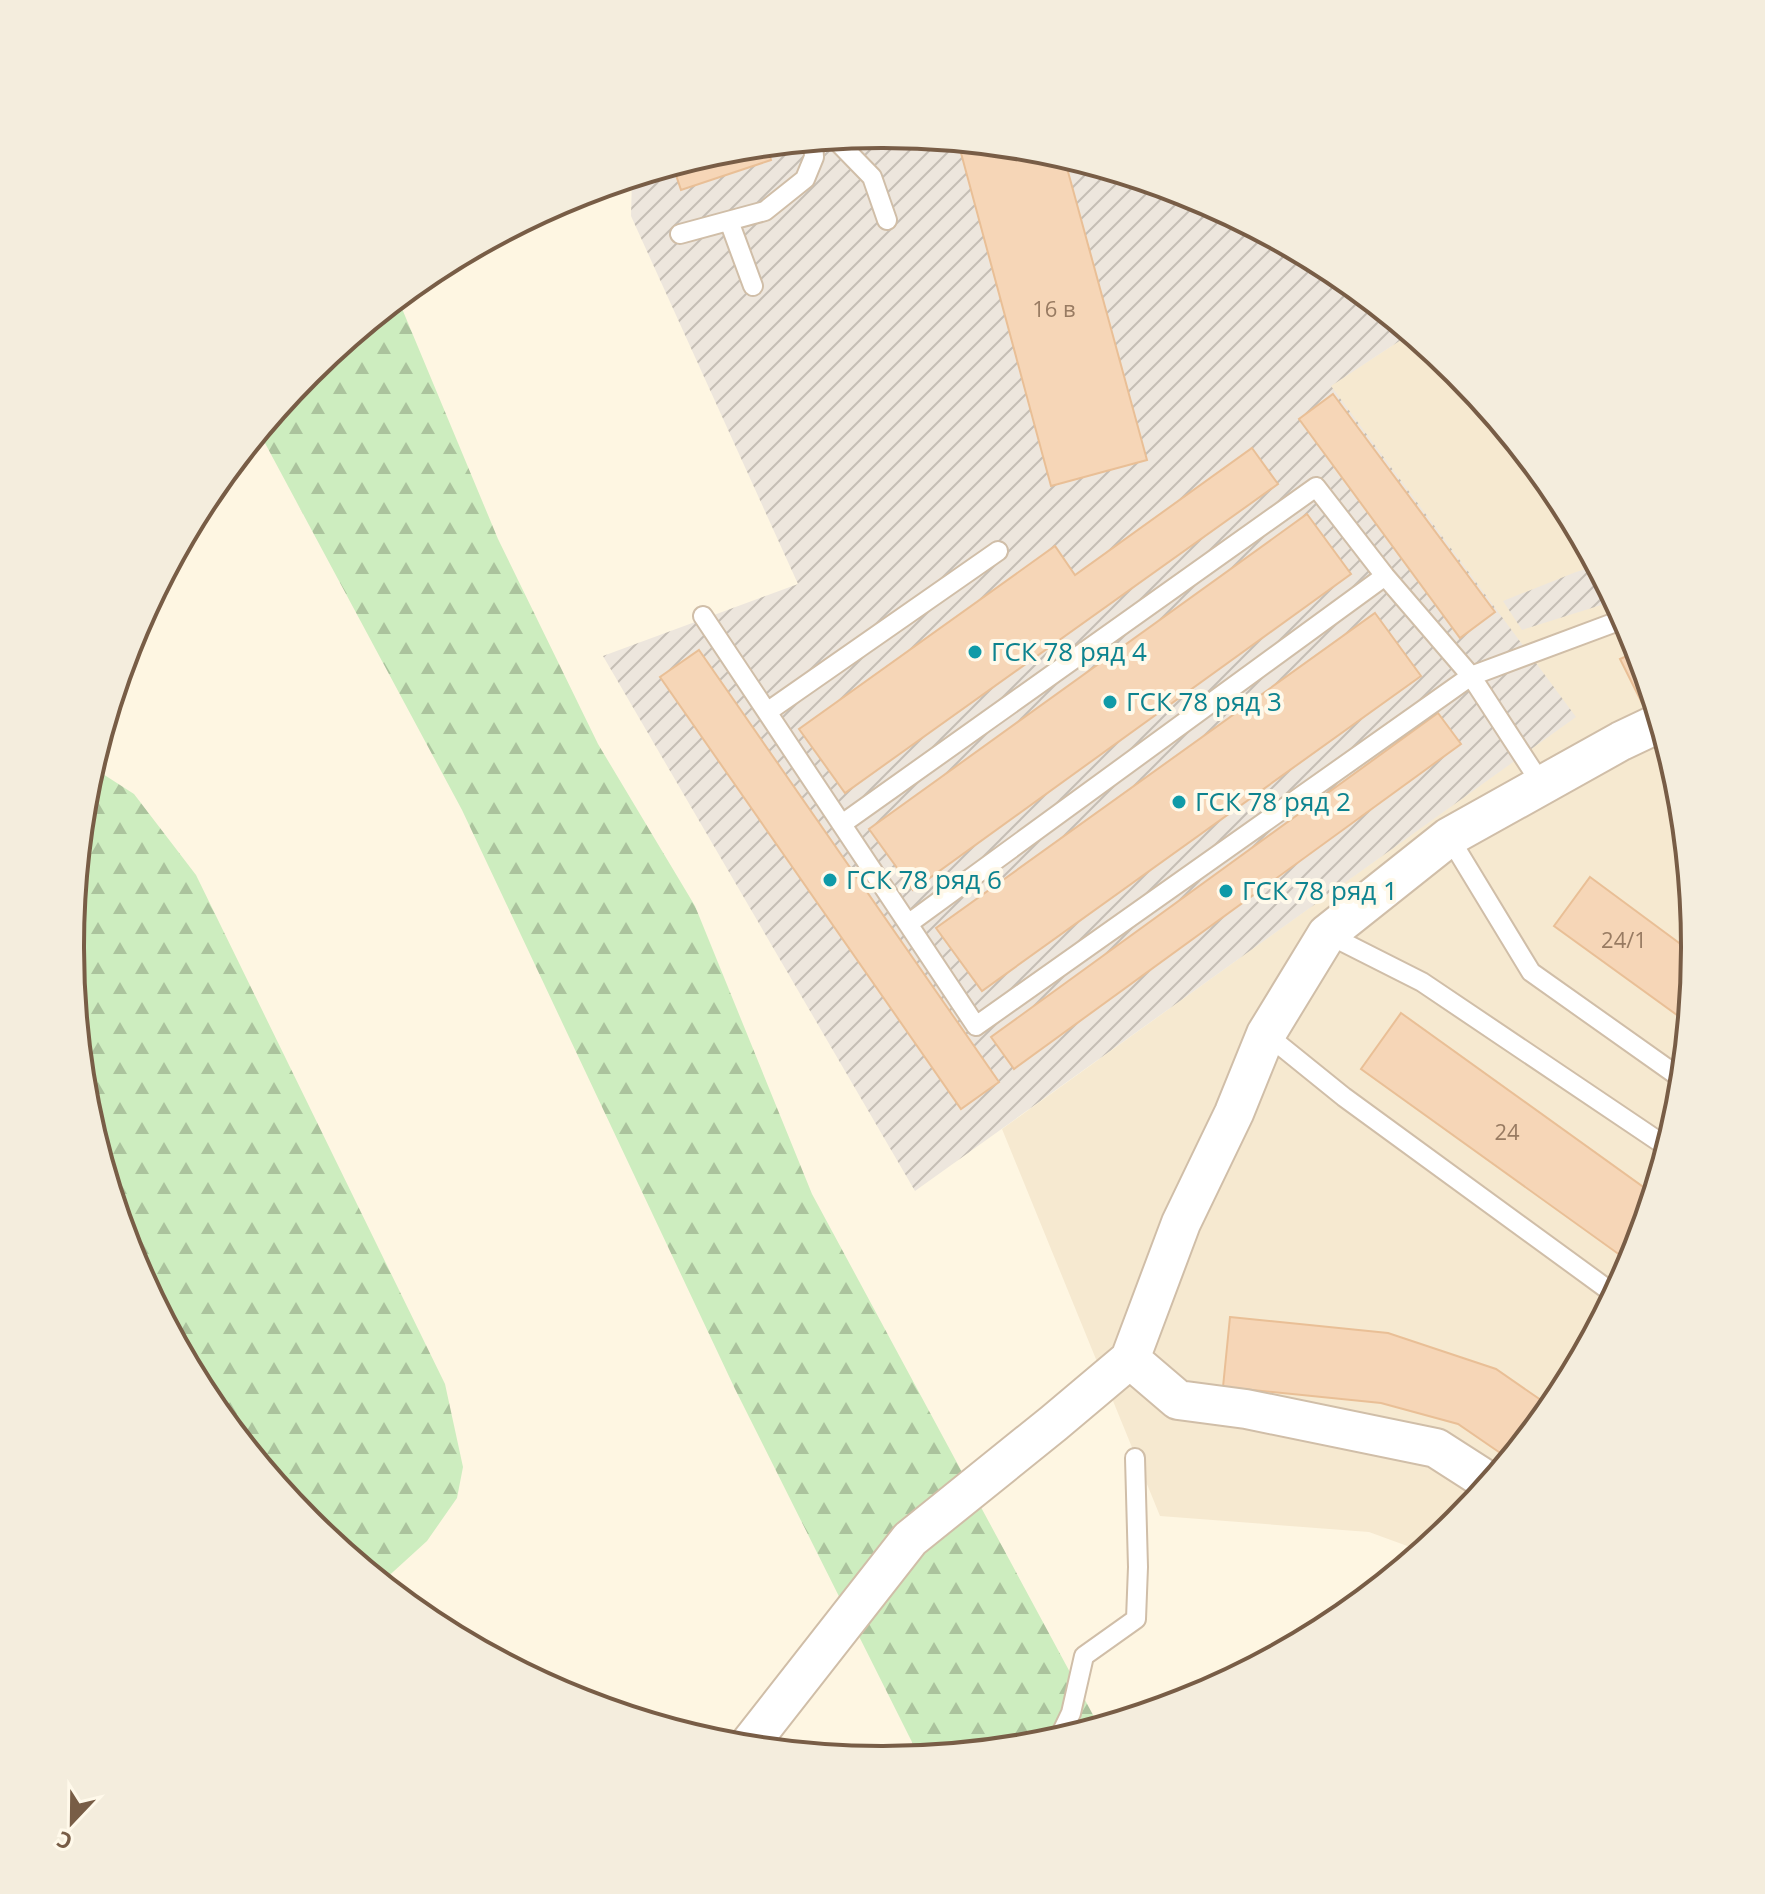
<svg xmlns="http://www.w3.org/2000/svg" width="1765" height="1894" font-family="'Open Sans',sans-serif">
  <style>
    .residential { fill: #f6e9d0 }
    .industrial { fill: url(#industrial-furrows) }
    .forest { fill: url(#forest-firs) }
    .building { fill: #f6d6b7; stroke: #e9bf96; stroke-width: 2 }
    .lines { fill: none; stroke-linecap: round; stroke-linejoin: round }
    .service-casing { stroke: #d0bea8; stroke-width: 22 }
    .minor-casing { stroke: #d0bea8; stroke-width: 42 }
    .service { stroke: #fff; stroke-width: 18 }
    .minor { stroke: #fff; stroke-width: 38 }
    .culture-dot { fill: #0f9aa8; stroke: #fff9ea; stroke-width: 3 }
    .labels { text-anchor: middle; stroke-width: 8; stroke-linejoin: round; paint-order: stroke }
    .number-label { font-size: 22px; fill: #987b62 }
    .culture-label { font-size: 26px; fill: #0d838f; stroke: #fff9ea; text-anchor: start }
    .rim { fill: none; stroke: #785d46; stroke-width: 4 }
  </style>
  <defs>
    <pattern id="industrial-furrows" width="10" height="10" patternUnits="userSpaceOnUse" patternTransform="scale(2)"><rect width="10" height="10" fill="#ede6dd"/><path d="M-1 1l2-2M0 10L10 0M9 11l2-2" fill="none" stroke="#c5beb5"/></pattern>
    <pattern id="forest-firs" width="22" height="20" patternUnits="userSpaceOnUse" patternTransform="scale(2)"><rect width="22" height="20" fill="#cdedbf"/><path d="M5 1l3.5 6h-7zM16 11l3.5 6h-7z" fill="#abc39d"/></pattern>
  </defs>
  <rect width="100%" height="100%" fill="#fef6e2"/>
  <!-- residential -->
  <path class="residential" d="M1410,334l47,39 101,123 75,140 46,153 16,158 -16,159 -46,152 -75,141 -101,123 -36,29 -52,-19 -209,-16 -158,-387 573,-412 -245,-331z"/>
  <!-- industrial -->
  <path class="industrial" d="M883,135l158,15 153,47 140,75 76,62 -79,52 245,331 -661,474 -312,-535 195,-72 -167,-368 1,-38 92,-28z
    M1596,566l18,35 -92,29 -19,-29 73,-29z"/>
  <!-- forest -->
  <path class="forest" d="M398,299l100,240 100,205 97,162 117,288 287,532 -58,18 -122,12 -184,-367 -273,-579 -203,-378 49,-60z
    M92,767l42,27 62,81 249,509 18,83 -6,31 -30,43 -45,41 -74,-61 -101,-123 -75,-140 -46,-153 -16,-158 16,-159z"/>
  <!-- building -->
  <path class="building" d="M958,142l83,8 23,7 83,303 -96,26z
    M767,146l4,14 -90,30 -8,-24 51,-16z
    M1333,394l162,218 -35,26 -161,-219z
    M1479,400l40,48 -2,1 -42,-45z
    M1252,448l26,36 -433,309 -46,-64 256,-183 20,29z
    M1307,514l44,60 -438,316 -44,-61z
    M1375,613l46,63 -439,315 -46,-63z
    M699,650l300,432 -38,27 -301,-432z
    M1638,651l14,47 -10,5 -22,-44z
    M1438,713l23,31 -447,325 -23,-32z
    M1590,877l104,77 -6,69 -134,-97z
    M1401,1013l252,181 -22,69 -270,-194z
    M1230,1317l158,16 108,36 55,38 -42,52 -51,-35 -77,-21 -158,-16z"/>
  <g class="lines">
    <!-- service casing -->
    <g class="service-casing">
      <path id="service" d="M835,139l37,38 15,43
        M729,221l24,65
        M680,234l85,-23 40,-32 9,-22 -1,-16
        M703,616l273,410 495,-350 -86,-100 -69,-89 -474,337
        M767,712l231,-161
        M1542,785l-71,-109 153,-57
        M1449,837l82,135 151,107
        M908,924l477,-348
        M1327,934l95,48 245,165
        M1266,1034l78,63 270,197
        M1059,1738l12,-25 13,-57 52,-37 2,-52 -3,-109"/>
    </g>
    <!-- minor casing -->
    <g class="minor-casing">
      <path id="minor" d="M1130,1359l48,41 68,9 190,39 53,34
        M748,1746l162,-207 144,-116 76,-64 51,-136 53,-110 32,-79 61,-100 122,-97 172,-96 38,-18"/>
    </g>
    <!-- service -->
    <use href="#service" class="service"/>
    <!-- minor -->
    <use href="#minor" class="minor"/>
  </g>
  <!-- markers -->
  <g class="culture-dot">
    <circle cx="975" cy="652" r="8"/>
    <circle cx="1110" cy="702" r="8"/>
    <circle cx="1179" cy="802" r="8"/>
    <circle cx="830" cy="880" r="8"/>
    <circle cx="1226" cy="891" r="8"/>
  </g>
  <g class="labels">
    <!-- number labels -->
    <g class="number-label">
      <text x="1054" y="317">16 в</text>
      <text x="1624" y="948">24/1</text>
      <text x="1507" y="1140">24</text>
    </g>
    <!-- culture labels -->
    <g class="culture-label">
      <text x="991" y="661">ГСК 78 ряд 4</text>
      <text x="1126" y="711">ГСК 78 ряд 3</text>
      <text x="1195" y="811">ГСК 78 ряд 2</text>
      <text x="846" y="889">ГСК 78 ряд 6</text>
      <text x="1242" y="900">ГСК 78 ряд 1</text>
    </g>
  </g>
  <!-- crop -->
  <path d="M0 0H1765V1894H0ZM882 148H883A798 798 0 0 1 1681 946V948A798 798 0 0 1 883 1746H882A798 798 0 0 1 84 948V946A798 798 0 0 1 882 148Z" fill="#f4eddd" fill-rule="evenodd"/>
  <path class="rim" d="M882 148H883A798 798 0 0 1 1681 946V948A798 798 0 0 1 883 1746H882A798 798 0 0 1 84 948V946A798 798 0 0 1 882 148Z"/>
  <!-- north arrow -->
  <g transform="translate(72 1822) rotate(202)" stroke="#fff9ea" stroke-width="6" paint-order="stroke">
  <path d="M0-6L14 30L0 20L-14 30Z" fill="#785d46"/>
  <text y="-12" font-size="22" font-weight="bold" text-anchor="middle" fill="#785d46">С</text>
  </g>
</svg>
